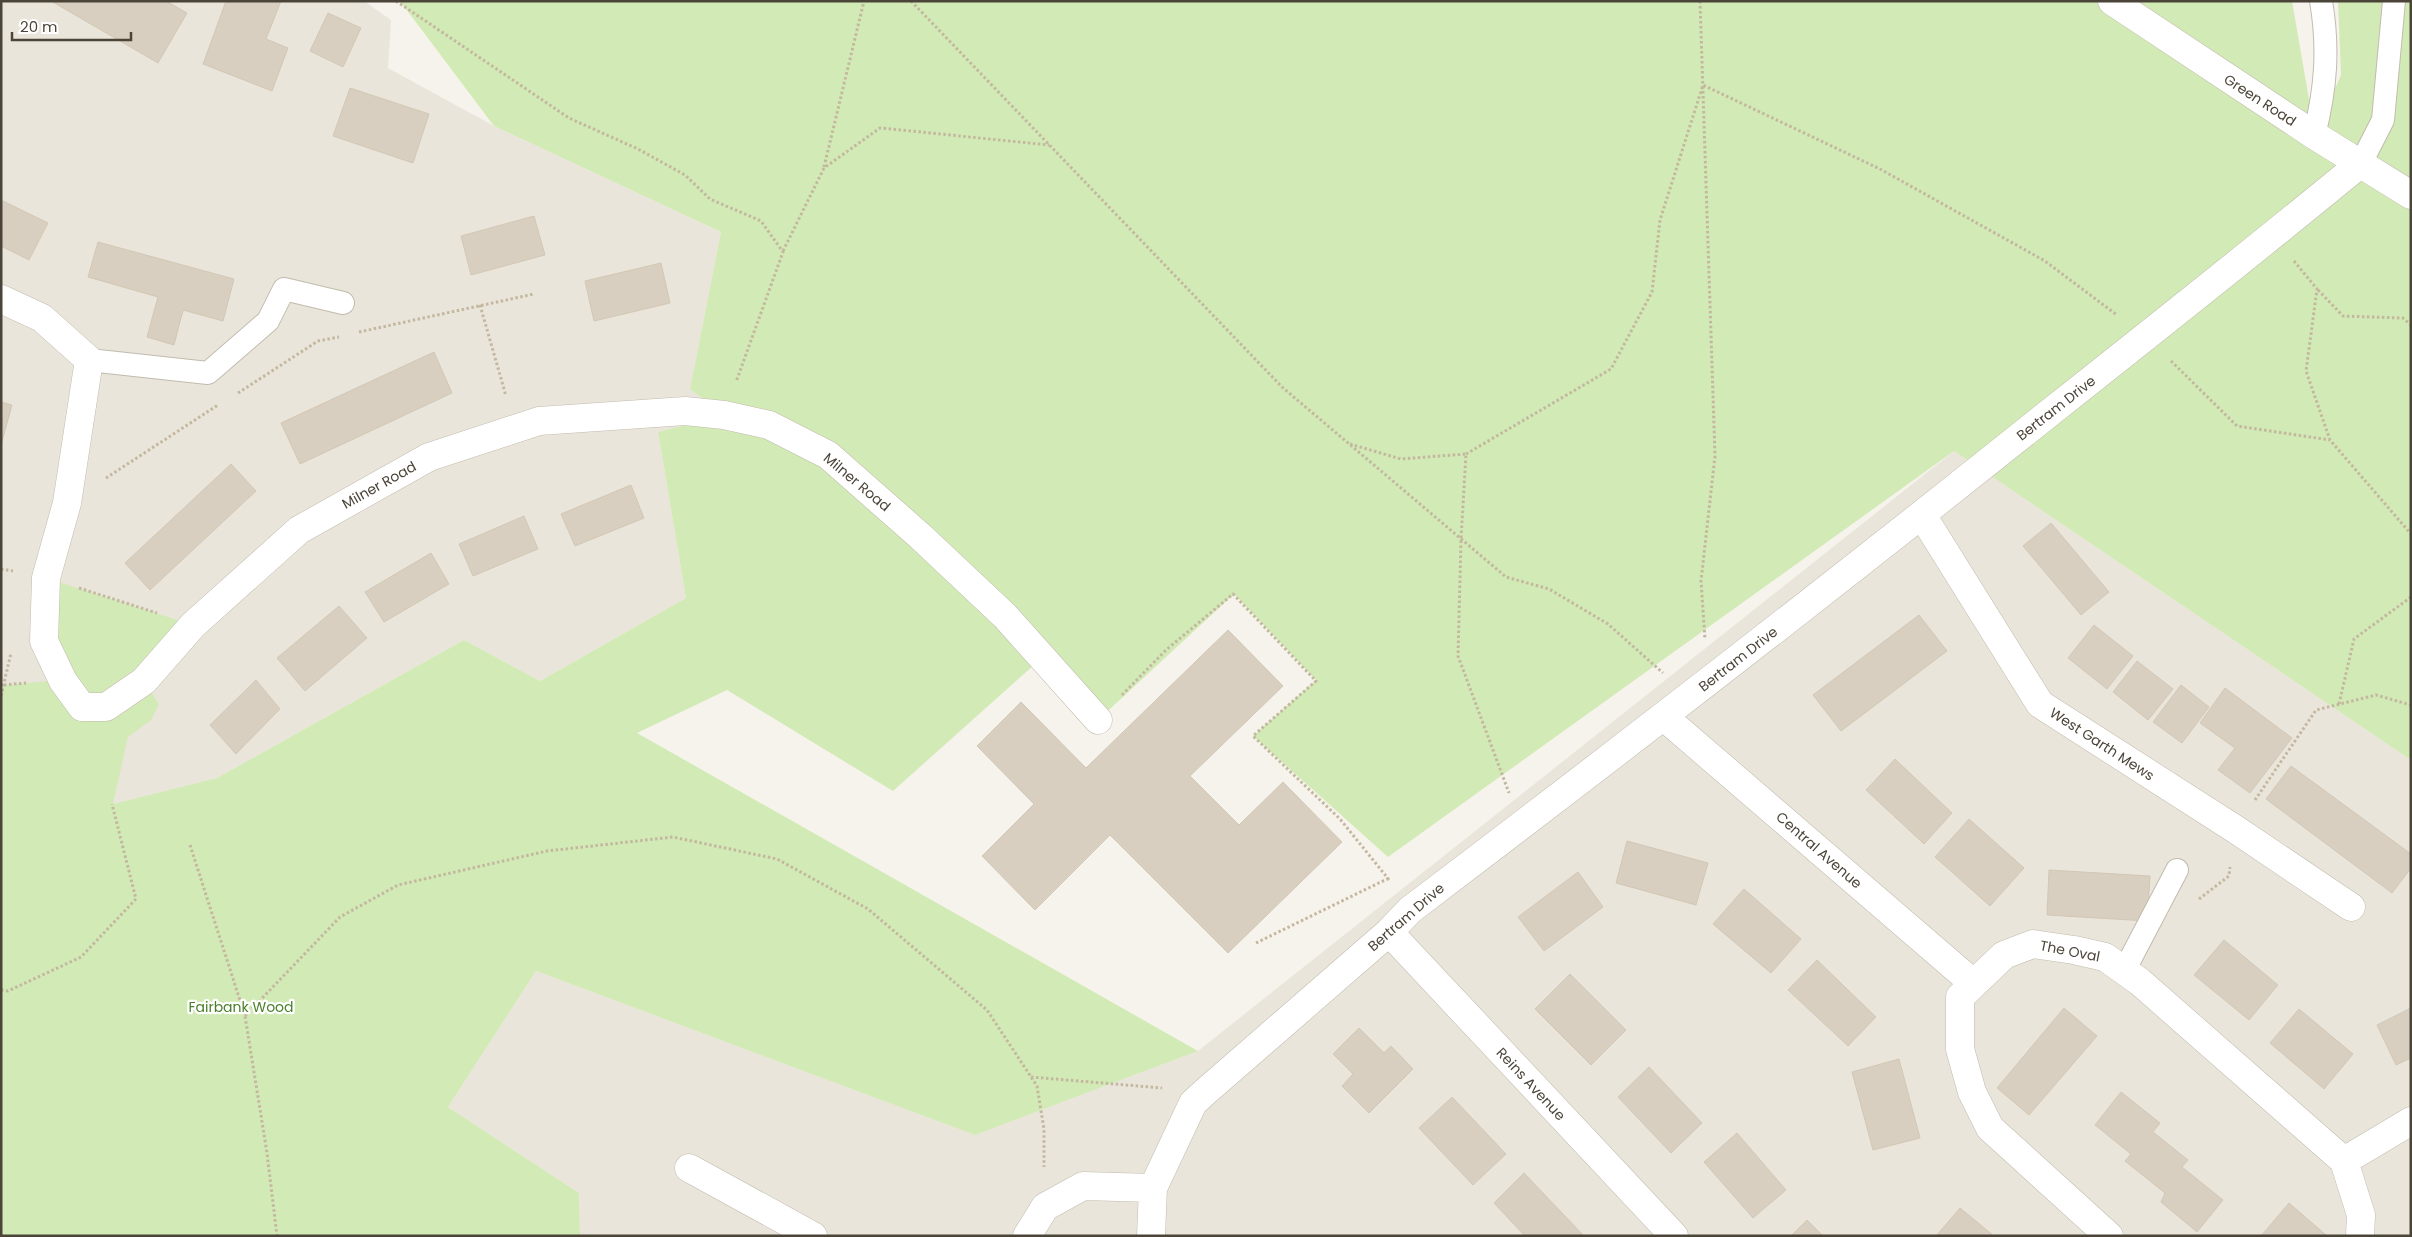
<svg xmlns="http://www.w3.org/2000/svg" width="2412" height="1237" font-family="Poppins,sans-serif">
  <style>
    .residential { fill: #eae5da }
    .green { fill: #d2eab5 }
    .building { fill: #d8cfc1; stroke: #d3c7b4 }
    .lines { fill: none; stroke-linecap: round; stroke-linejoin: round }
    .service-casing { stroke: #c2bbae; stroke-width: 24 }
    .minor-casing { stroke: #c2bbae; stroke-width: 29 }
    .path { stroke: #c4b79f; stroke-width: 3; stroke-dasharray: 2.5 2.5; stroke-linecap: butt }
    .service { stroke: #fff; stroke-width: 22 }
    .minor { stroke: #fff; stroke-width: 28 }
    .labels { text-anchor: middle; stroke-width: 4.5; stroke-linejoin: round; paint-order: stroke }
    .street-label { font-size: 14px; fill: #4b4439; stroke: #fff }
    .park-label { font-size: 14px; fill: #4a7f2a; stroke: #fff }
  </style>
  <rect width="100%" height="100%" fill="#f6f3ec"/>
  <!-- residential -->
  <path class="residential" d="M1,1h363l27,19 -3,48 106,58 227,106 -31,157 34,26 -66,17 28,166 -146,83 -76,-41 -247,138 -104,26 -112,52z
    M1954,451l457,309v476h-1831l-1,-43 -131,-86 88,-136 439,164 223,-84z"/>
  <!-- green -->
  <path class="green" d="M400,1h1892l23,133 26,-59 -3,-74h73v759l-457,-309 -566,406 -135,-121 63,-56 -82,-86 -136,126 -55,-63 -150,134 -166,-101 -90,43 561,318 -223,84 -439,-164 -88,136 131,86 1,43h-579v-540l3,-11 58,-5 -16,-102 147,47 -49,56 15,23 -8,16 -23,17 -15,67 104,-26 247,-138 76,41 146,-83 -28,-166 66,-17 -34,-26 31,-157 -227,-106z"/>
  <!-- building -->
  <path class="building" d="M51,1h115l21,12 -29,50z
    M226,1h55l-15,38 22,9 -16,43 -69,-27z
    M328,13l33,15 -18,39 -33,-16z
    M350,88l79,26 -16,49 -80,-27z
    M1,200l47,23 -19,37 -28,-14z
    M534,216l11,39 -74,20 -10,-39z
    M98,242l136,37 -11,42 -40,-11 -9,35 -27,-8 11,-40 -70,-20z
    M661,263l9,40 -76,18 -9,-40z
    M434,352l18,41 -152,71 -19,-41z
    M1,402l11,3 -11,40z
    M231,464l25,27 -106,99 -25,-27z
    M631,485l13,33 -69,28 -14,-32z
    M524,516l14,33 -65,27 -14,-32z
    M2051,523l58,69 -28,23 -58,-69z
    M431,553l18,31 -65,38 -19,-30z
    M339,606l28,32 -62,53 -28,-33z
    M1919,615l28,36 -106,80 -28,-36z
    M2094,625l39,31 -26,33 -39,-31z
    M1228,630l55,56 -93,90 49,49 44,-43 59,60 -114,111 -118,-118 -75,75 -53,-54 52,-52 -57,-58 44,-44 65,66z
    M2137,661l36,28 -25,31 -35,-28z
    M256,680l24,29 -44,45 -26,-29z
    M2181,685l28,22 -27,36 -29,-21z
    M2225,688l67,50 -42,55 -32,-23 17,-22 -35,-25z
    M1895,759l57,54 -28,31 -58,-54z
    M2291,766l120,88v14l-19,25 -126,-94z
    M1969,819l55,49 -34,38 -55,-49z
    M1627,841l81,22 -12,42 -80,-22z
    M2049,870l101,6 -3,45 -100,-6z
    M1578,872l25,35 -59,44 -26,-34z
    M1744,889l57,50 -30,34 -58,-49z
    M2224,940l54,45 -29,35 -55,-45z
    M1817,960l59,57 -28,29 -60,-56z
    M1570,974l56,56 -35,35 -56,-56z
    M2064,1008l33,28 -68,79 -32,-27z
    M2411,1008v50l-15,7 -19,-40z
    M2299,1009l54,45 -29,35 -54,-46z
    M1359,1028l25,25 7,-7 22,23 -44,44 -27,-27 11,-12 -20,-20z
    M1899,1059l21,79 -47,12 -21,-78z
    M1649,1067l53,56 -31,30 -53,-56z
    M2121,1092l39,31 -7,9 35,28 -6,7 41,33 -26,32 -36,-30 4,-9 -40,-32 6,-7 -36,-29z
    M1452,1097l54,57 -33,31 -54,-57z
    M1737,1133l49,57 -33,28 -49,-56z
    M1524,1173l59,62 -1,1h-57l-31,-33z
    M2289,1203l37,32 -1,1h-64z
    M1960,1208l34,28h-58z
    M1807,1220l16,16h-32z"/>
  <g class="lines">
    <!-- service casing -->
    <g class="service-casing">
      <path id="service" d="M2314,135c12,-46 15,-87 7,-134
        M2361,163l22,-43 11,-119
        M89,360l119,13 60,-52 16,-32 59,14
        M2124,971l53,-101"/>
    </g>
    <!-- minor casing -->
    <g class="minor-casing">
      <path id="minor" d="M2112,1l202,134 97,60
        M1,299l41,19 47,42 -22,143 -21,75 -2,63 19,40 19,26h24l38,-26 49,-56 106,-95 130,-73 110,-36 146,-10 39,4 45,10 59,30 92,81 85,80 93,104
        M1922,515l118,189 195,125 116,78
        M1664,717l309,266
        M1389,932l285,304
        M2344,1161l67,-40
        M689,1168l124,68
        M1027,1236l18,-29 38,-21 70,2
        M1151,1236l2,-48 40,-85 12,-11 184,-160 21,-22c215,-163 428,-328 638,-496 105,-83 210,-166 313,-251
        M2109,1236l-119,-108 -18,-36 -12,-43v-52l44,-42 29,-11 41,6 31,7 35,25 204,179 17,54 -1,21"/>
    </g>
    <!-- path -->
    <path class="path" d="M396,1l173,117 69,31 47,26 25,24 51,22 22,31 -47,130
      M911,1l371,386 224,190 43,12 59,35 55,49
      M1700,1l15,455 -14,125 4,58
      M824,167l40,-166
      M783,251l41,-83 56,-40 169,17
      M2294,261l23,28 -11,82 24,69 81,94
      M2318,290l25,26 60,2 8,7
      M480,305l26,91
      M359,332l175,-38
      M2171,361l66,65 93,14
      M238,393l80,-52 21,-4
      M1350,444l51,15 65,-5 -5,85 -3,117 51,137
      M1466,454l145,-85 41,-77 8,-72 43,-135 177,84 165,92 72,54
      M106,478l112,-73
      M1,569l12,2
      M79,588l78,25
      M4,685l22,-2
      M1122,695l44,-45 67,-56 83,87 -63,55 87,83 50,62
      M1,696l10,-43
      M2339,704l15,-65 57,-42
      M2255,800l61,-90 60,-15 35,10
      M190,845l55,171 22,137 10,83
      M2199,899l30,-23 1,-9
      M1256,943l133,-65
      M1,990l7,1 73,-34 55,-58 -24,-95
      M245,1016l95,-99 58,-32 149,-34 126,-14 104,22 91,50 119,101 50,76 7,43v38
      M1031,1077l131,11"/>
    <!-- service -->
    <use href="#service" class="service"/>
    <!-- minor -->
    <use href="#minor" class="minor"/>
  </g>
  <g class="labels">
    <!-- street labels -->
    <g class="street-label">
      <text transform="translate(2260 100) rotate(33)" y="5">Green Road</text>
      <text transform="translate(2056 408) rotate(-38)" y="5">Bertram Drive</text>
      <text transform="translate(857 482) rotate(40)" y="5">Milner Road</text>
      <text transform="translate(379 485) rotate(-29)" y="5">Milner Road</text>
      <text transform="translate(1738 659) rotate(-38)" y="5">Bertram Drive</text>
      <text transform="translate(2102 744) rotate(33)" y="5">West Garth Mews</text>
      <text transform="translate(1819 850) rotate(41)" y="5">Central Avenue</text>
      <text transform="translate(1406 917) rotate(-41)" y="5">Bertram Drive</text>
      <text transform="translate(2070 951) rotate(11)" y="5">The Oval</text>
      <text transform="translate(1531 1084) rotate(47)" y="5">Reins Avenue</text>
    </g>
    <!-- park labels -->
    <g class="park-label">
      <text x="241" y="1012">Fairbank Wood</text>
    </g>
  </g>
  <!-- border -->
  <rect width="2412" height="1237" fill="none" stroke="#4b4439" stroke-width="5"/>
  <!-- scale -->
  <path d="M12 32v8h119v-8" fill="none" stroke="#4b4439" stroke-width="2.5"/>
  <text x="20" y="32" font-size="15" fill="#4b4439" stroke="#ffffff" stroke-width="4" paint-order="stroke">20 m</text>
</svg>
